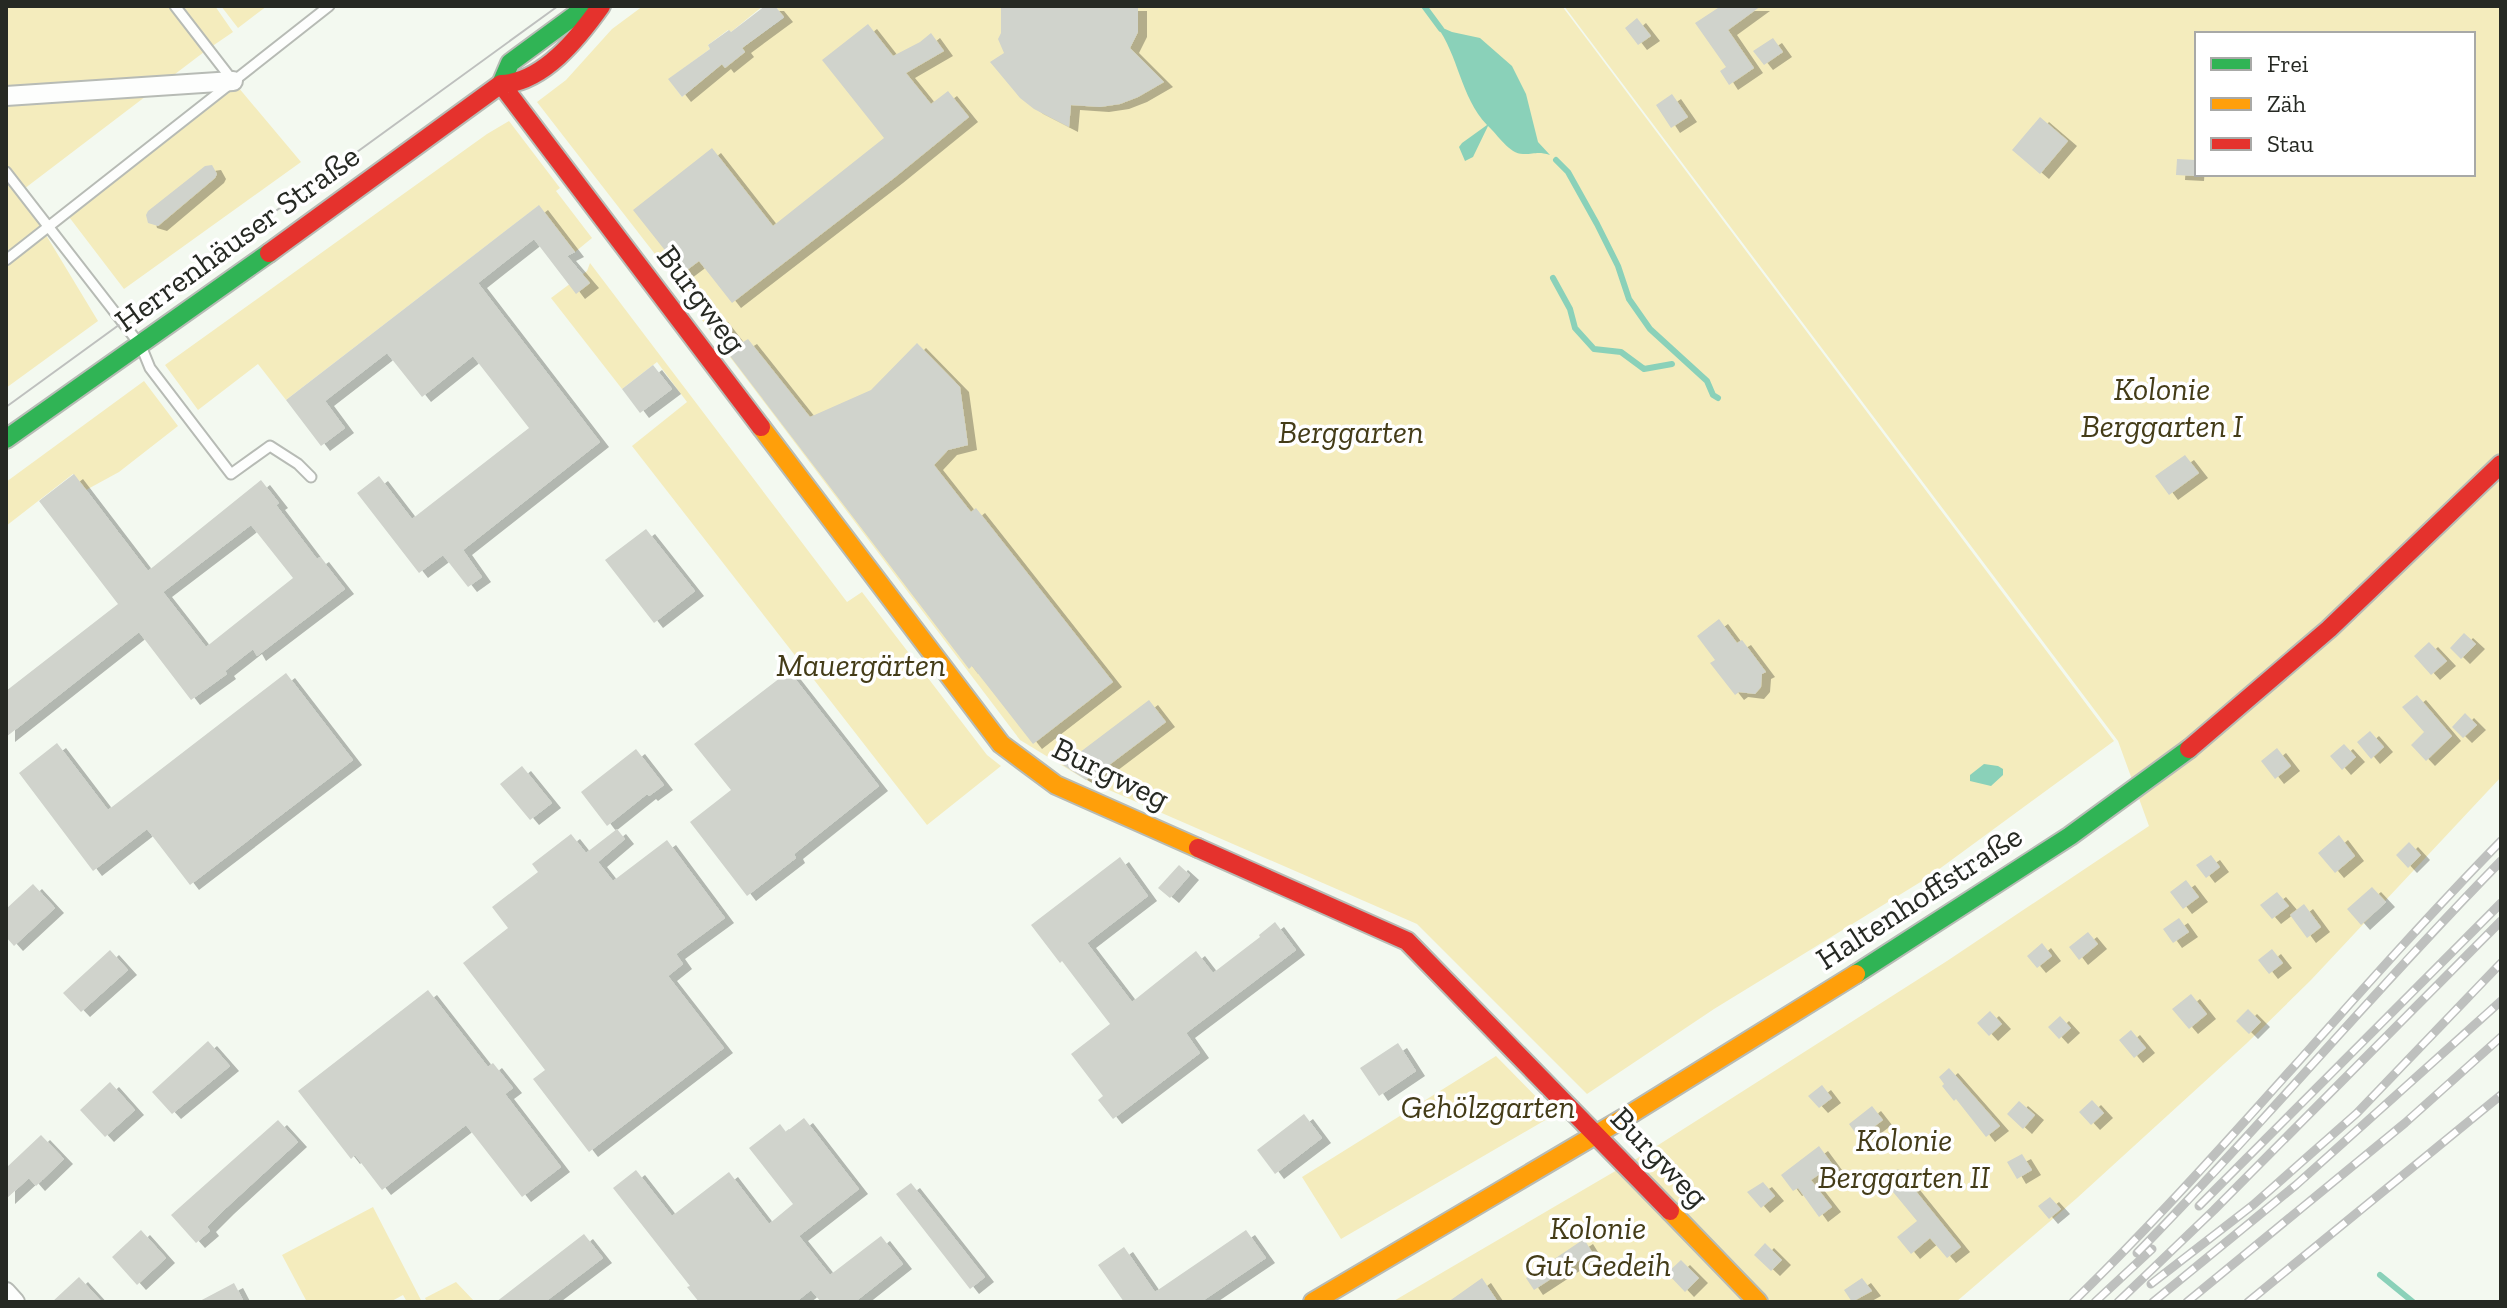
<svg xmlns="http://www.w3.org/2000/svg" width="2507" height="1308" font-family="'Zilla Slab',serif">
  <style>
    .green { fill: #f4ecbd; fill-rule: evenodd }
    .water { fill: #8ad1b9 }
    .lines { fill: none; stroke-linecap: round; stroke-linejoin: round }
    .stream { stroke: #8ad1b9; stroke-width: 6 }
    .building { fill: #d0d3cc; fill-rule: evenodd; filter: url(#shadow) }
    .lane-casing { stroke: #b7bbb5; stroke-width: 13 }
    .street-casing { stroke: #b7bbb5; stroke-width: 22 }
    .fast-casing { stroke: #b7bbb5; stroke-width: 22 }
    .slow-casing { stroke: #b7bbb5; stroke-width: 22 }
    .jam-casing { stroke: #b7bbb5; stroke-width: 22 }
    .lane { stroke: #fdfefd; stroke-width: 9 }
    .street { stroke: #fdfefd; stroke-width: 18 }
    .fast { stroke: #30b455; stroke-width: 18 }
    .slow { stroke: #ff9f0a; stroke-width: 18 }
    .jam { stroke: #e5322d; stroke-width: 18 }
    .tram { stroke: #bec0be; stroke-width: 2 }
    .rail-casing { stroke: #bec0be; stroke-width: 9 }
    .rail { stroke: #fff; stroke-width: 6; stroke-dasharray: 18; stroke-linecap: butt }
    .labels { text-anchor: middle; stroke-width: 7; stroke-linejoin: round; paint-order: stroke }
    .street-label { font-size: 32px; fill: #262923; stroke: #fff }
    .park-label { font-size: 32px; font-style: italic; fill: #443c18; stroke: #fff }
  </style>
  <defs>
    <filter id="shadow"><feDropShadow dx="9" dy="5" stdDeviation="0" flood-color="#0004"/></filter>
  </defs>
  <rect width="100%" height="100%" fill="#f3f9f0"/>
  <!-- green -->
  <path class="green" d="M6,6h164l34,46 -184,140 78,129 -92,67z
    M180,6h35l18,26 -22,15z
    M221,6h46l-29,22z
    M643,6h120l-32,26 -3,-2 -20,15 2,4 -41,30 13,18 40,-33 3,3 20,-15 -3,-4 42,-30 -9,-12h787l552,735 -187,137 -213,131 -127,85 -170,-170 -331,-144 -66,-40 -318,-420 5,-10 -10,-13 -8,1 -152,-196 29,-22 46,-51z
    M1564,6h937v771l-190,203 -64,63 -170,155 -121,104h-564l249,-146 306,-195 202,-135 -31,-85zM2197,34h276v140h-276z
    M233,81l68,81 -177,127 -58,-76z
    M509,121l51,67 -4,3 36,47 -17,14 -37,-46 -252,194 -28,-36 -60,46 -33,-45 322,-231z
    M590,263l257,339 15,-10 125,163 14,11 -74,59 -295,-379 55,-44 -30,-40 -35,27 -71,-91 36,-27z
    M144,381l34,45 -59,46 -33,18 -13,-16 -67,52v-44z
    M1496,1056l58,59 -213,124 -39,-62z
    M373,1207l49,95h-15l-4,-7 -13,7h-83l-25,-47z
    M456,1282l19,20h-48l-2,-4z"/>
  <!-- water -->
  <path class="water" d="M1436,25l16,7 28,6 32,28 14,28 12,48 12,13c-12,-4 -15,-1 -26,-1 -14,1 -26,-19 -36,-28l-15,31 -8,4 -6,-14 3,-4 25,-18c-27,-29 -28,-69 -51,-100z
    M1984,764l14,2 5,3v6l-12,11 -21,-5v-6z"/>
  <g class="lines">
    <!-- stream -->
    <path class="stream" d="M1424,6l17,23
      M1556,160l12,12 29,52 21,42 11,33 21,30 57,52 6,14 5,3
      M1553,278l17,31 5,19 19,21 27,3 23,17 28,-5
      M2380,1275l33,27"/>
  </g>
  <!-- building -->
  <path class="building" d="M765,6h10l9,11 -42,31 3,4 -20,16 -3,-4 -40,33 -14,-18 42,-30 -2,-4 21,-15 2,2z
    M1001,6h137v26l-8,16 34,34 -26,15 -18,7 -20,3 -29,-2 -2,22 -35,-18 -14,-11 -30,-36 14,-9 -6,-14 3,-6z
    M1721,6h40l-33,24 26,38 -25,17 -9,-14 6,-4 -31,-44z
    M1637,18l14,18 -13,9 -13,-17z
    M868,24l25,32 27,-14 11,-9 13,18 -38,22 25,31 17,-13 21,26 -75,61 -162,125 -33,-42 -16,12 -50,-63 79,-62 61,78 111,-88 -62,-78z
    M1773,38l10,14 -19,13 -11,-14z
    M1672,94l16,23 -17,11 -15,-23z
    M2040,117l28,24 -28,33 -28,-24z
    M2177,159l19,1 -1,16 -19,-1z
    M212,165l5,9 -2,4 -57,48 -10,-3 -2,-8 2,-4 57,-45z
    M539,205l36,47 -8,4 23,27 -14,11 -42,-55 -56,44 122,159 -137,108 19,27 -14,10 -25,-32 -24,18 -62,-80 22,-17 33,43 117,-91 -56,-72 -51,41 -35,-44 -62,48 20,27 -24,18 -35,-46z
    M719,317l21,27 8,-5 62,78 61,-27 46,-47 43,44 8,58 -20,5 -14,15 37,47 5,-4 137,174 -80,62 -61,-78 -3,3 -262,-343z
    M653,365l19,24 -32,24 -18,-24z
    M2185,455l14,18 -30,22 -14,-19z
    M74,474l74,97 113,-91 18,23 -3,2 41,54 3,-2 25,32 -88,67 -4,-7 -28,22 2,3 -36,26 -52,-68 -133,105v-46l112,-87 -79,-103zM251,525l42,53 -87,69 -43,-55z
    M646,529l49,62 -41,32 -49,-63z
    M1719,619l18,24 5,-3 24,32 -4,2 -1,13 -6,7 -16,-2 -4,3 -25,-32 5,-3 -18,-24z
    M2464,633l12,11 -15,15 -11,-11z
    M2429,642l18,19 -16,14 -17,-19z
    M789,671l90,115 -85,68 2,4 -49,38 -57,-74 41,-32 -37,-46z
    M286,673l67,87 -163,125 -43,-56 -54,42 -74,-98 38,-30 51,67z
    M2417,695l35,41 -26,25 -15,-16 13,-13 -22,-25z
    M1149,700l17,22 -74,56 -1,-2 -5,4 -23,-15z
    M2465,713l12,12 -14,13 -11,-11z
    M2370,731l14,16 -13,12 -14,-17z
    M2344,744l12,13 -14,13 -12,-14z
    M2277,748l14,18 -16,13 -14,-18z
    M636,749l28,36 -15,11 -2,-2 -40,32 -26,-34z
    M522,766l30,37 -22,17 -30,-36z
    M617,829l8,10 -27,23 15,19 54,-41 58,78 -49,36 7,10 -15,12 56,72 -135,104 -56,-73 12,-9 -82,-107 45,-35 -16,-21 46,-35 -6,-8 39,-30 15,19z
    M2339,835l16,21 -20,17 -17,-20z
    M2409,842l12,13 -13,13 -12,-13z
    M2211,855l9,12 -14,11 -10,-13z
    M1120,857l28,39 -61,47 45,59 64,-51 17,22 47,-36 -1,-2 16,-13 21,28 -110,83 14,20 -87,66 -15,-19 5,-4 -32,-42 39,-30 -48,-63 -2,2 -29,-38z
    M1179,865l11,10 -20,23 -12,-10z
    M2186,880l13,17 -16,12 -13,-17z
    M33,884l22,24 -41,38 -8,-9v-28z
    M2372,887l14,15 -25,23 -14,-16z
    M2277,892l12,14 -17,13 -12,-14z
    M2304,904l17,23 -14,11 -17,-23z
    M2179,918l10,14 -16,11 -10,-14z
    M2088,932l10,12 -19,16 -10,-13z
    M2042,943l10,13 -15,12 -10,-12z
    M2272,949l11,14 -14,11 -11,-14z
    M110,950l18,20 -47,42 -18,-19z
    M428,990l60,77 5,-4 20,25 -8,6 56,73 -39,30 -56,-72 -84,65 -27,-35 -4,4 -53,-68z
    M2191,994l16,20 -18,15 -17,-20z
    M2248,1009l13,13 -12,12 -13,-13z
    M1990,1011l12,13 -13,12 -12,-13z
    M2060,1016l11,12 -12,11 -11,-12z
    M2131,1030l15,18 -12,10 -15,-18z
    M208,1041l22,25 -58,48 -20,-22z
    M1398,1043l18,28 -37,25 -19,-28z
    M1949,1068l51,58 -14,11 -30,-38 -2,2 -12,-15 2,-2 -5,-7z
    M110,1082l25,28 -30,27 -25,-27z
    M1822,1085l10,13 -13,10 -11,-12z
    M2092,1100l12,13 -13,12 -12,-13z
    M2019,1101l16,14 -12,14 -16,-15z
    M1872,1106l11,14 -24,18 -10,-14z
    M1304,1114l18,24 -47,36 -18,-24z
    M804,1118l55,71 -60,47 31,39 51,-39 22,28 -48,38h-34l-10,-12 -15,12h-97l-12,-15 3,-1 -77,-98 23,-18 36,46 57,-44 40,52 24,-20 -44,-56 31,-24 6,8z
    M278,1120l20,22 -73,67 -18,18 3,4 -14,12 -25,-28z
    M41,1135l23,24 -28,27 -7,-8 -23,21v-31z
    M1819,1146l14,19 -22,15 21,27 -13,10 -21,-29 -5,3 -12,-16z
    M2022,1154l10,16 -15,9 -10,-17z
    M1898,1169l63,78 -14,11 -17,-20 -19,16 -14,-17 20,-16 -33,-40z
    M1763,1182l12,14 -14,12 -14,-16z
    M911,1183l74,94 -15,12 -74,-95z
    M2050,1197l11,12 -12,10 -11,-13z
    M141,1230l25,28 -29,27 -25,-28z
    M1246,1230l20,28 -65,44h-77l-26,-37 26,-18 31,45z
    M584,1234l19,24 -58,44h-49z
    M1584,1239l8,13 -58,38 -8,-12z
    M1765,1243l17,17 -11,11 -17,-16z
    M1681,1260l18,18 -14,14 -18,-19z
    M79,1277l23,25h-50z
    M1482,1278l16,24h-50z
    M1862,1278l10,13 -20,11 -8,-12z
    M234,1283l10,19h-46z"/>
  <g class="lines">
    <!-- lane casing -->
    <g class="lane-casing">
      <path id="lane" d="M175,6l58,75
        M6,172l135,174 9,22 81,106 39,-28 28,18 13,13
        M6,260l323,-254"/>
    </g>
    <!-- street casing -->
    <g class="street-casing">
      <path id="street" d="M6,96l227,-15
        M6,1292l9,10"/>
    </g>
    <!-- fast casing -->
    <g class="fast-casing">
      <path id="fast" d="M501,84l9,-21 72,-53
        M6,439l263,-186
        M1856,974l214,-138 119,-87"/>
    </g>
    <!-- slow casing -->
    <g class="slow-casing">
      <path id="slow" d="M761,427l240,317 55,41 142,63
        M1670,1211l88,91
        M1313,1302l316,-187 227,-141"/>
    </g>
    <!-- jam casing -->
    <g class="jam-casing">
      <path id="jam" d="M501,84l260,343
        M269,253l232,-169c42,-1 78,-47 100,-78
        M2189,749l140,-120 172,-165
        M1198,848l209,93 263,270"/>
    </g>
    <!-- lane -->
    <use href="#lane" class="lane"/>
    <!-- street -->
    <use href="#street" class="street"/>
    <!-- fast -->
    <use href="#fast" class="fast"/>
    <!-- slow -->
    <use href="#slow" class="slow"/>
    <!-- jam -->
    <use href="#jam" class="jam"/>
    <!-- tram -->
    <path class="tram" d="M6,407l552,-401"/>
    <!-- rail casing -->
    <g class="rail-casing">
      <path id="rail" d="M2199,1206l302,-303
        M2137,1253c125,-127 239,-265 364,-392
        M2151,1284l102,-79 104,-92 144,-150
        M2073,1302c150,-146 281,-311 428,-461
        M2095,1302l57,-53
        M2118,1302l96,-92 287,-289
        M2153,1302l143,-117 205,-184
        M2187,1302l218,-179 96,-86
        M2248,1302l253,-207"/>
    </g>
    <!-- rail -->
    <use href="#rail" class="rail"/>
  </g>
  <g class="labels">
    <!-- street labels -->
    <g class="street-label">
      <text transform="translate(237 238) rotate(-36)" y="11">Herrenhäuser Straße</text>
      <text transform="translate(702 299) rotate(53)" y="11">Burgweg</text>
      <text transform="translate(1111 773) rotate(26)" y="11">Burgweg</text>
      <text transform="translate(1919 897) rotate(-33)" y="11">Haltenhoffstraße</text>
      <text transform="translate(1660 1157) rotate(46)" y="11">Burgweg</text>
    </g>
    <!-- park labels -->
    <g class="park-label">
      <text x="2162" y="400">Kolonie<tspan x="2162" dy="37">Berggarten I</tspan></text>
      <text x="1351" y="443">Berggarten</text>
      <text x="861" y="676">Mauergärten</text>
      <text x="1488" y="1118">Gehölzgarten</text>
      <text x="1904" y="1151">Kolonie<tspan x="1904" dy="37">Berggarten II</tspan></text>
      <text x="1598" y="1239">Kolonie<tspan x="1598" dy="37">Gut Gedeih</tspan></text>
    </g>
  </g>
  <!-- border -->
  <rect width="2507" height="1308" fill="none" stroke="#262923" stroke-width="16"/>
  <!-- legend -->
  <rect x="2195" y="32" width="280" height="144" fill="#ffffff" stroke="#a8a9a7" stroke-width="2"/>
  <rect x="2211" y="58" width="40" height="12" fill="#30b455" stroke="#a8a9a7" stroke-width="2"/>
  <text x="2267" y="72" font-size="24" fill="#262923">Frei</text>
  <rect x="2211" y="98" width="40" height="12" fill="#ff9f0a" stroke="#a8a9a7" stroke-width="2"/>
  <text x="2267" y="112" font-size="24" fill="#262923">Zäh</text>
  <rect x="2211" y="138" width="40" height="12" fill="#e5322d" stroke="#a8a9a7" stroke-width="2"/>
  <text x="2267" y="152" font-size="24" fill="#262923">Stau</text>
</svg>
